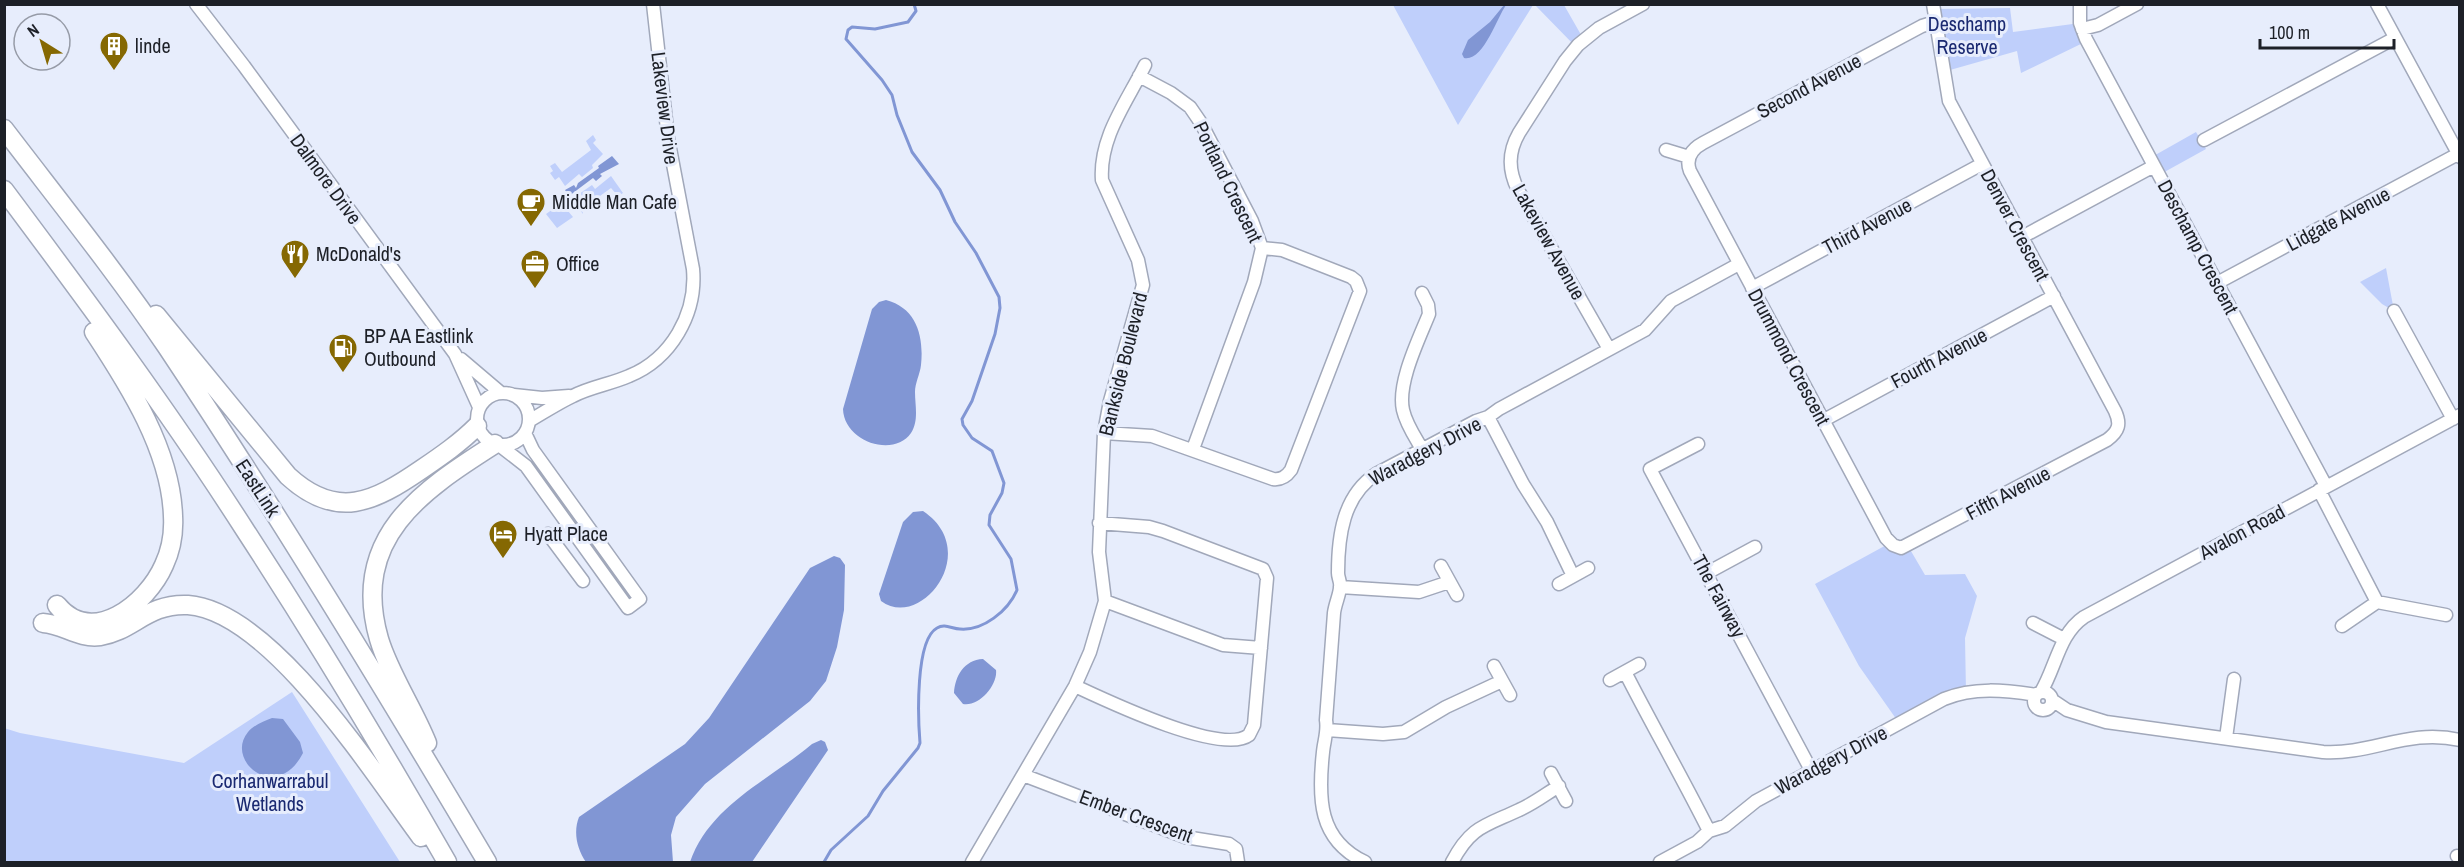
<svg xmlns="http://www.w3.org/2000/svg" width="2464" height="867" font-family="'Archivo Narrow',sans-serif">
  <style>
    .green { fill: #bfcffb }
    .water { fill: #8196d4 }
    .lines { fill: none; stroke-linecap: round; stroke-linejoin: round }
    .stream { stroke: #8196d4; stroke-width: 3 }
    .minor-casing { stroke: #a1a8ba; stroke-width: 15 }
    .highway-casing { stroke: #a1a8ba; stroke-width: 21 }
    .minor { stroke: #fff; stroke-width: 12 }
    .highway { stroke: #fff; stroke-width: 18 }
    .labels { text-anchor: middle; stroke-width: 6; stroke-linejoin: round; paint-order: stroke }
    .park-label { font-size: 20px; fill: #1a2971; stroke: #e7edfc }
    .poi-label { font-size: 20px; fill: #1d2027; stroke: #e7edfc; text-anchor: start }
    .street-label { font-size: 20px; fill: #1d2027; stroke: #e7edfc }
  </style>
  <rect width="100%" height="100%" fill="#e7edfc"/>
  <!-- green -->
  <path class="green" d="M1393,5h140l-75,120z
    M1535,5h29l20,35 -8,7z
    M2010,8l3,24 67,-9 7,18 -66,32 -4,-22 -74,21 -10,-63z
    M2196,132l10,17 -47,26 -9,-17z
    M593,135l3,5 -3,3 10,11 -11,11 1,3 -11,9 -3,-3 -14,12 -6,-9 -4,3 -5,-7 3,-2 -3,-5 5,-3 7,9 29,-22 -5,-9z
    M611,176l12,17 -5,3 -7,-8 -29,21 1,5 -7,-9 7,-5 -4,-6 13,-9 3,4z
    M563,202l2,2 3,-2 4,6 -4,3 5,6 -16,11 -11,-14z
    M2386,268l8,43 -12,-7 -22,-22z
    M1890,543l18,3 17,29 40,-1 12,22 -12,42 1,54 -67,31 -40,-57 -44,-82z
    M292,692l108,170h-395l-1,-134 16,5 164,30z"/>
  <!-- water -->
  <path class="water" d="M1504,5h2c-9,13 -23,57 -42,53l-2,-4 6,-14 22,-18z
    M612,156l7,8 -19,10 2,2 -6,5 -3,-3 -24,18 -4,-6 9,-5 2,3 2,-5 21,-15 -1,-2z
    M886,300c31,8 38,37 35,65 -1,9 -6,18 -6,27 0,14 4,28 -4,41 -17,25 -67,9 -68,-24l29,-100 7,-7z
    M923,511c60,40 -2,120 -42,90l-2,-7 24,-72 10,-10z
    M834,556l6,2 5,7 -1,45 -7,37 -11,34 -16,20 -105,83 -29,33 -5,18 2,27h-87c-9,-13 -13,-30 -7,-45l106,-73 24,-26 101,-150z
    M983,659l13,11c2,15 -17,37 -33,34l-9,-11c1,-17 10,-33 29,-34z
    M272,718l11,1 17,23 3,11c-26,51 -79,8 -55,-21 6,-7 16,-11 24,-14z
    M821,740l4,2 3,8 -76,112h-62c20,-57 78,-81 122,-118z"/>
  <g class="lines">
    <!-- stream -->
    <path class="stream" d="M824,862l7,-12 37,-34 15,-25 35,-43 2,-5c-2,-24 -5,-103 17,-115 8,-5 15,1 23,1 23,2 48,-18 57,-39l-6,-31 -22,-34 1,-10 12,-22 2,-10 -12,-32 -20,-13 -9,-13 -1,-6 10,-18 23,-67 5,-26 -1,-11 -23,-44 -21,-31 -15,-32 -28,-38 -15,-37 -5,-20 -10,-15 -36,-41 2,-9 4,-3 23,2 33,-7 8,-11 -2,-7"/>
    <!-- minor casing -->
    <g class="minor-casing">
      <path id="minor" d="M196,4l48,62 211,288 24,53
        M1933,4l16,97 166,310c6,13 4,20 -8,29l-206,108 -8,-3 -7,-7 -196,-367c-5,-13 2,-22 13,-28l219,-117 13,-4
        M2080,4v19l6,16 240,447
        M2377,4l83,153
        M2082,29l16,-4 39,-21
        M1139,76l32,17 19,14 11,16 51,98 10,27 -8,34 -61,167
        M2204,140l191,-102
        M1666,150l23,7
        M2022,237l132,-71
        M2217,283l241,-129
        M1752,288l230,-124
        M2394,311l59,108
        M1609,349l-91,-159c-10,-20 -10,-38 1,-57l46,-72 13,-16 21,-17 44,-24
        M461,359l40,34
        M477 419a26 26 0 1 1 52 0a26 26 0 1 1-52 0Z
        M514,395l28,3 27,-2
        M1488,417l35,67 24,38 26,54
        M1824,420l230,-124
        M529,421c14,-8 29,-18 44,-25 17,-9 38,-12 56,-20 42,-17 68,-62 64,-107l-25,-131 -15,-134
        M1104,433l48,3 121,43c8,1 13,-2 18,-9l69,-179 -4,-10 -5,-4 -69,-27 -20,-2
        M1698,444l-48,25 161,301
        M499,445l27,21 102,142 12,-9 -107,-149 -8,-17
        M1422,449c-7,-12 -16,-25 -19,-39 -6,-27 16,-71 26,-96l-1,-9 -6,-12
        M2319,490l58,112
        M548,534l35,47
        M1441,566l16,29
        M1707,573l48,-26
        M1559,584l29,-16
        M1340,587l79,5 30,-10
        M1105,601l118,44 38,3
        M2033,623l31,16
        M2342,626l35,-24 69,13
        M1494,666l16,29
        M1625,672c27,53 57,105 84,159
        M1610,680l29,-16
        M1075,686c30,14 147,70 174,49l5,-10 13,-147 -4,-9 -100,-38 -14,-4 -50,-4
        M2034 701a9 9 0 1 1 18 0a9 9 0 1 1-18 0Z
        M2041,692c15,-25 18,-58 43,-75l376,-202
        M2052,700l15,10 39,12 217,30c49,3 85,-24 137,-12
        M1327,730l56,4 21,-2 42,-25 56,-26
        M2226,738l8,-59
        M1551,773l15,28
        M1023,775l162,62 44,7 7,5 2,13
        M2457,856l3,1
        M972,862l103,-176 15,-34 15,-51 -6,-49 5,-119 6,-32 33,-116 -5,-25 -36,-80c-3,-43 25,-78 43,-115
        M1365,862c-47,-22 -47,-64 -42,-110 1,-11 5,-21 3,-32 3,-36 5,-71 8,-107 1,-9 6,-19 6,-26 1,-5 -2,-9 -2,-14 0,-37 5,-77 38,-99l100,-53 12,-4 11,-8 146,-79 26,-29 68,-37
        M1452,862c19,-36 33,-36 67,-52 14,-6 27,-16 40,-24
        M1660,862l37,-20 12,-11 16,-5 31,-25 188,-102c30,-12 60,-9 92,-4"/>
    </g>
    <!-- highway casing -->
    <g class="highway-casing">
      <path id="highway" d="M4,129c55,72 112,143 163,218 112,168 217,341 320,515
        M4,190c83,111 166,223 241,340 71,109 138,220 202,332
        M156,315l132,161c49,45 86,26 134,-7 19,-13 38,-26 55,-43
        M57,605c35,43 90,-1 107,-40 7,-15 10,-32 9,-49 -2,-65 -44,-131 -79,-184
        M43,623c20,1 36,16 57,13 33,-5 47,-33 88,-31 83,6 186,169 233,232
        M427,743c-14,-35 -38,-70 -48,-104 -29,-101 42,-148 116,-195"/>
    </g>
    <!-- minor -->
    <use href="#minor" class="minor"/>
    <!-- highway -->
    <use href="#highway" class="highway"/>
  </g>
  <!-- icons -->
  <defs>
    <g id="building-pin" transform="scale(1.5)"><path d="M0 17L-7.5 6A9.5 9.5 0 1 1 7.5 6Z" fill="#856802" stroke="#e7edfc"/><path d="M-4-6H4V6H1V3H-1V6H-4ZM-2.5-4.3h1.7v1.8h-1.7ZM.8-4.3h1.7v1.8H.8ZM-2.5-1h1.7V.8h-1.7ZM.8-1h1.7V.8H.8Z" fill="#fff"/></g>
    <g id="cafe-pin" transform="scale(1.5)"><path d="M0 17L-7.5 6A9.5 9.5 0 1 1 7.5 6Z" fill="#856802" stroke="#e7edfc"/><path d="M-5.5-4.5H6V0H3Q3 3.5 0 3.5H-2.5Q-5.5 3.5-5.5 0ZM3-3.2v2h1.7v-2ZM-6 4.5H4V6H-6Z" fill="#fff"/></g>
    <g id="restaurant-pin" transform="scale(1.5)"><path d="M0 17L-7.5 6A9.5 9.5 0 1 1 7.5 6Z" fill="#856802" stroke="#e7edfc"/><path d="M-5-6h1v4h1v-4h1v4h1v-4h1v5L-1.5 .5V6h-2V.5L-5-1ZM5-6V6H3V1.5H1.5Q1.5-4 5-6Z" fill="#fff"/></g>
    <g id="office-pin" transform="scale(1.5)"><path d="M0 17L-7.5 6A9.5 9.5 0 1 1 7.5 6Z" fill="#856802" stroke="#e7edfc"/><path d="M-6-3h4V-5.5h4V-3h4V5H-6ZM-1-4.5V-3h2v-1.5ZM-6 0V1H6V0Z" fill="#fff"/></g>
    <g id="fuel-pin" transform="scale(1.5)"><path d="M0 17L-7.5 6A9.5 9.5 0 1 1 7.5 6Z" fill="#856802" stroke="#e7edfc"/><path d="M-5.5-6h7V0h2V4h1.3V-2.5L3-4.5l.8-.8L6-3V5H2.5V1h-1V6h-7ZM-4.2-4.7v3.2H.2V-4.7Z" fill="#fff"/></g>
    <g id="hotel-pin" transform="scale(1.5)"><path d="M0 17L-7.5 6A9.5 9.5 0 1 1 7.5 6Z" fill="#856802" stroke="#e7edfc"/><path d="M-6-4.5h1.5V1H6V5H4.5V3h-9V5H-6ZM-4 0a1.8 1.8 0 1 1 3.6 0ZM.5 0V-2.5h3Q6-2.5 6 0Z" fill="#fff"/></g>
  </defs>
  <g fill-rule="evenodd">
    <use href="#building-pin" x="114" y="46"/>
    <use href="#cafe-pin" x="531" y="202"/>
    <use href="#restaurant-pin" x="295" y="254"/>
    <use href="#office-pin" x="535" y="264"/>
    <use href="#fuel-pin" x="343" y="348"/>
    <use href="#hotel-pin" x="503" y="534"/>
  </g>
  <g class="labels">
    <!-- park labels -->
    <g class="park-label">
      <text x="1967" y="31">Deschamp<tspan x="1967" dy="23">Reserve</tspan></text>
      <text x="270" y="788">Corhanwarrabul<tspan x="270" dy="23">Wetlands</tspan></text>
    </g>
    <!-- poi labels -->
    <g class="poi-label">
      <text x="135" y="53">linde</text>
      <text x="552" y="209">Middle Man Cafe</text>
      <text x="316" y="261">McDonald's</text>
      <text x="556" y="271">Office</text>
      <text x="364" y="343">BP AA Eastlink<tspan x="364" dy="23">Outbound</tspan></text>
      <text x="524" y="541">Hyatt Place</text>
    </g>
    <!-- street labels -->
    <g class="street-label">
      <text transform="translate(1809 86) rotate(-28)" y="7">Second Avenue</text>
      <text transform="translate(665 108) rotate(83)" y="7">Lakeview Drive</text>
      <text transform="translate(326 179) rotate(54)" y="7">Dalmore Drive</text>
      <text transform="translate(1228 182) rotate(64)" y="7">Portland Crescent</text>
      <text transform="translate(2338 219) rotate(-28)" y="7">Lidgate Avenue</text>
      <text transform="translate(2015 225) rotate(62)" y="7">Denver Crescent</text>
      <text transform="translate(1867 226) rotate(-28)" y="7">Third Avenue</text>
      <text transform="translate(1549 242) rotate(61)" y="7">Lakeview Avenue</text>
      <text transform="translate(2198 247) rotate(62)" y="7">Deschamp Crescent</text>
      <text transform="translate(1789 357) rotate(62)" y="7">Drummond Crescent</text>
      <text transform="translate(1939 358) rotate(-28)" y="7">Fourth Avenue</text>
      <text transform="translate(1123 364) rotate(-76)" y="7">Bankside Boulevard</text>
      <text transform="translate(1425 451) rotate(-28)" y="7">Waradgery Drive</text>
      <text transform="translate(258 488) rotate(57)" y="7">EastLink</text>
      <text transform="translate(2008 493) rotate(-28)" y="7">Fifth Avenue</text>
      <text transform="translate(2242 532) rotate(-28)" y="7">Avalon Road</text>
      <text transform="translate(1719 596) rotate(62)" y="7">The Fairway</text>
      <text transform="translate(1831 760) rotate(-28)" y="7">Waradgery Drive</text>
      <text transform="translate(1136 816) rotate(20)" y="7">Ember Crescent</text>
    </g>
  </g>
  <!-- border -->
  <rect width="2464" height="867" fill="none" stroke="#1d2027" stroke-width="12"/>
  <!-- north arrow -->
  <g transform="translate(42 42) rotate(323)"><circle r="28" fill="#e7edfc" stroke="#969ba7" stroke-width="1.5"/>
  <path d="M0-4.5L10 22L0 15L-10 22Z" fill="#856802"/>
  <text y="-9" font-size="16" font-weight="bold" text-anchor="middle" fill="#1d2027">N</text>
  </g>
  <!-- scale -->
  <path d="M2260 39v9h134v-9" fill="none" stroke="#1d2027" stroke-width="3"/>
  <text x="2269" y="39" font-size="18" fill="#1d2027" stroke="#e7edfc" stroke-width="4.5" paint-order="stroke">100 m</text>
</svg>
